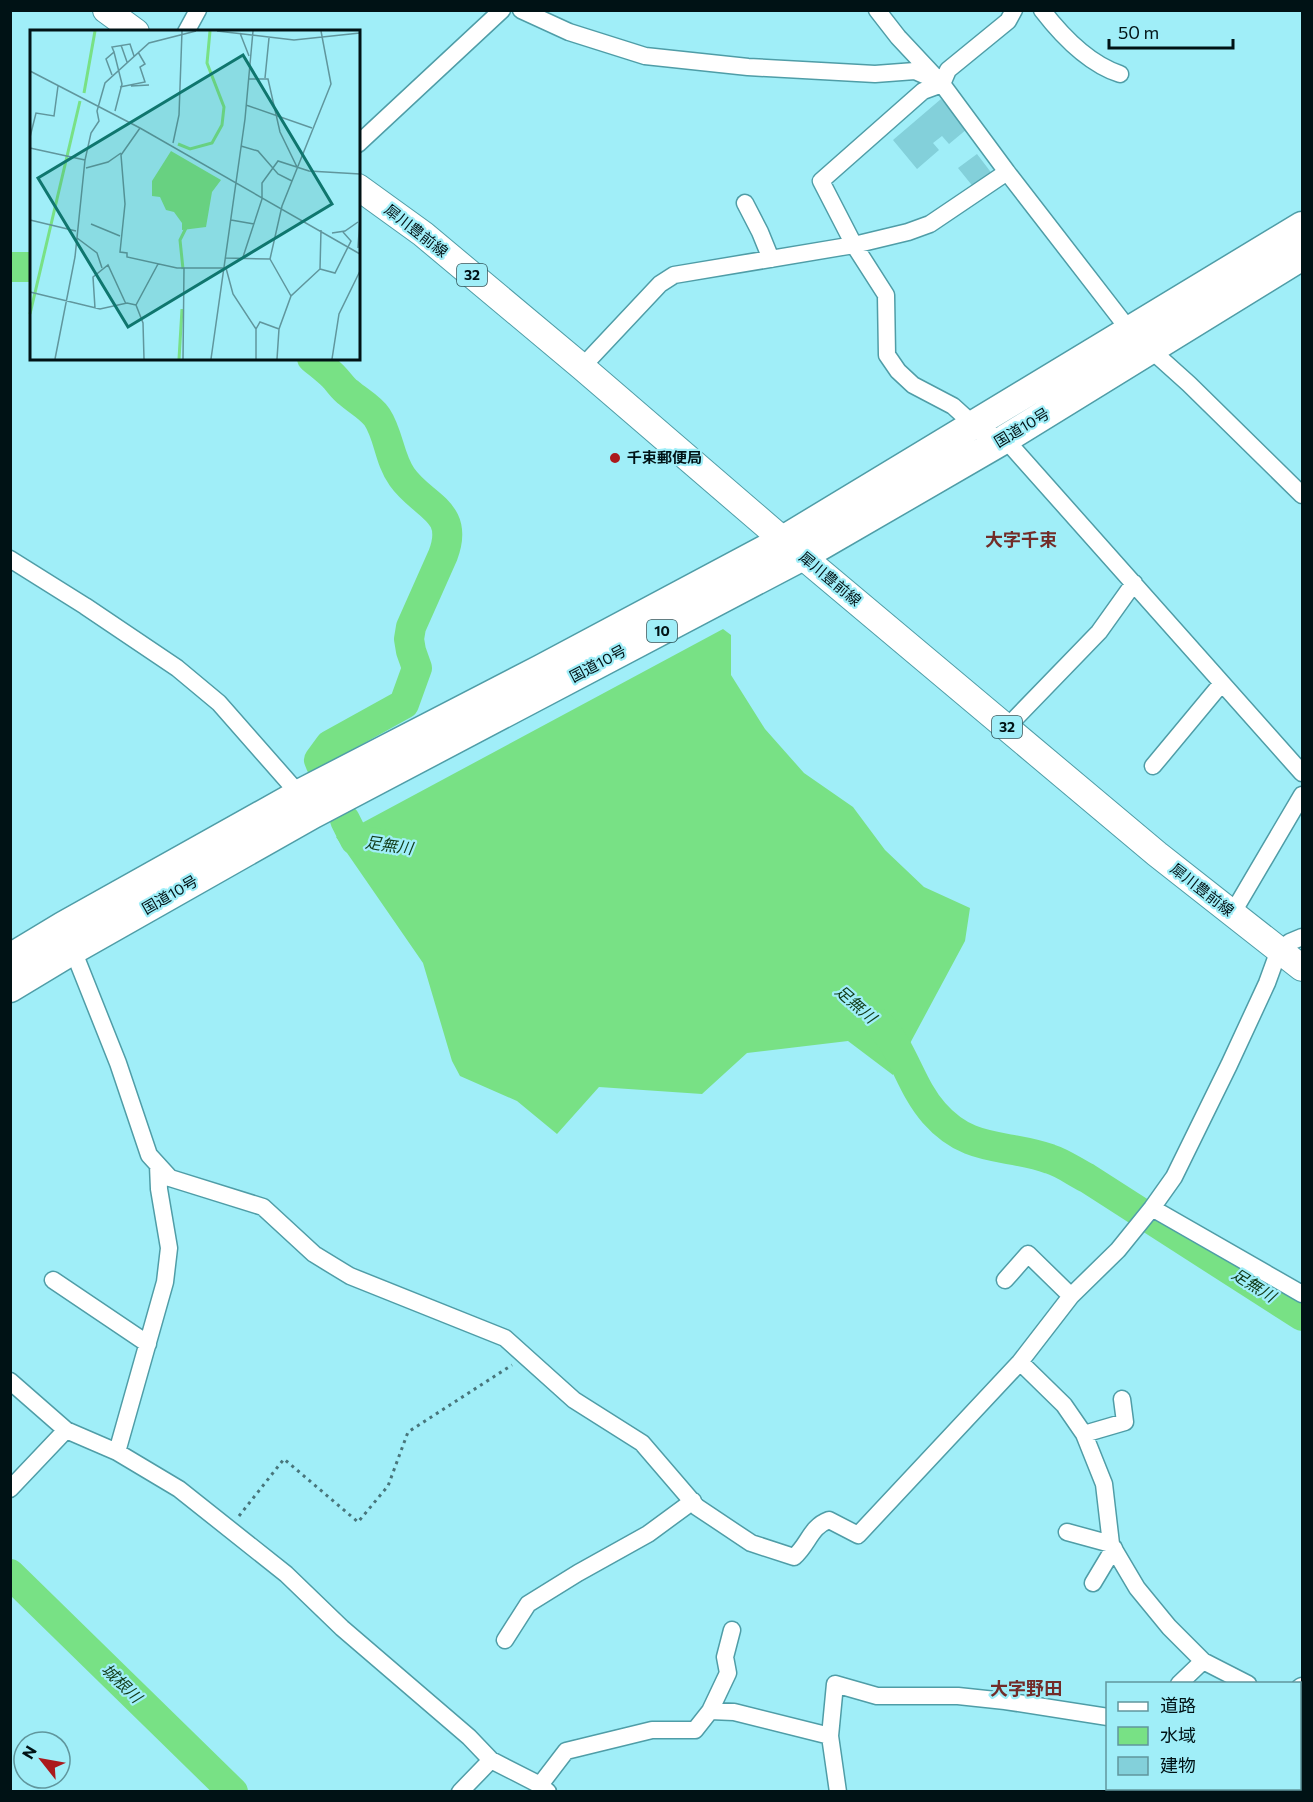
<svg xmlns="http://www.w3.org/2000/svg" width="1313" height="1802" font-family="Commissioner,'Noto Sans JP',sans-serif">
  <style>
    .water { fill: #78e185 }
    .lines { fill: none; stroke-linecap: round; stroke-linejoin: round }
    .river { stroke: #78e185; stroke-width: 30 }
    .building { fill: #83d0da }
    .street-casing { stroke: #4f9da7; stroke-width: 19 }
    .primary-casing { stroke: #4f9da7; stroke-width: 28 }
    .highway-casing { stroke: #4f9da7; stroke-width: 31 }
    .path { stroke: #48757b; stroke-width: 3; stroke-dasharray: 3 4.5; stroke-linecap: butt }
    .street { stroke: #fff; stroke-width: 16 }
    .primary { stroke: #fff; stroke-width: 26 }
    .highway { stroke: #fff; stroke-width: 28 }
    .poi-dot { fill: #ab191c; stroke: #a0eef8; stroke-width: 2 }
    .labels { text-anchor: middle; stroke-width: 4.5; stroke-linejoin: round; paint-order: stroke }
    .shield { fill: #a0eef8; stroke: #305459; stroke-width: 1.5 }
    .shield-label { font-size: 14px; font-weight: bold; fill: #001215 }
    .street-label { font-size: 15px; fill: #001215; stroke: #a0eef8 }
    .poi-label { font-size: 15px; font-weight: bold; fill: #001215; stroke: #a0eef8; text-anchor: start }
    .water-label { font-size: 16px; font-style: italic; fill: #103a17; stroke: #a0eef8 }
    .quarter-label { font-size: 18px; font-weight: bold; fill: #722c28; stroke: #a0eef8 }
    .inset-river { fill: none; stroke: #78e185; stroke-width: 3 }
    .inset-road { fill: none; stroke: #60969d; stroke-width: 1.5 }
    .view { fill: #0f766e; fill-opacity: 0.15; stroke: #0f766e; stroke-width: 3 }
    .inset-edge { fill: none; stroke: #001215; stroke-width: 3 }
  </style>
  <rect width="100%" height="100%" fill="#a0eef8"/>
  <!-- water -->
  <path class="water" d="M723,629l8,6v40l34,54 39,44 49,34 32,43 39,37 46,21 -5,33 -72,134 -45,-34 -101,12 -45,41 -103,-7 -42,47 -40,-33 -57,-25 -8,-15 -29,-98 -87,-126z"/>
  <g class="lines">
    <!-- river -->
    <path class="river" d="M10,267h22
      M312,358c7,6 15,12 21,18 6,6 10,13 16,17 9,8 21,14 28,24 12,18 12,42 25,60 21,30 58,33 41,78l-32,72 -2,12 2,12 6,17 -13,36 -74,41 -11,15 2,5
      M345,820l10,20 29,4
      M879,1024c25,25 31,62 55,89 36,41 71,30 116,46 13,4 25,13 37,19l215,138
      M10,1574l223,218"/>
  </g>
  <!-- building -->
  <path class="building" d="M941,99l26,30 -18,15 -7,-8 -9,7 6,7 -22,19 -24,-29z
    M977,154l16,21 -18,14 -17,-21z"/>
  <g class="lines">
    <!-- street casing -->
    <g class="street-casing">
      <path id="street" d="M521,10l48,22 76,24 103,11 127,7 40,-3 18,8
        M877,10l21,27 44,47 65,88 123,159 59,53 113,111
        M1014,10l-6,11 -60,49 -6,14 -19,7 -102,90 33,64 32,50 1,60 11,16 15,14 40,21 11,10 5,12 36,11 297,334
        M1042,10c20,26 47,54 78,64
        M186,32l12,-22
        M358,144l144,-134
        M745,203l15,29 11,27
        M582,367l78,-83 14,-9 180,-30 54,-13 22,-8 77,-52
        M10,559l75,47 92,62 42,35 80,91
        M1007,727l92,-95 35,-49
        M1153,766l69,-83
        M1232,914l70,-119
        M73,950l45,113 31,92 21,23 93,29 51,47 36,22 155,62 69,62 68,43 55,64 54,36 43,14c15,-13 16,-30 35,-37l29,15 162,-173 51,-66 47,-46 34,-42 22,-31 55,-112 38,-82 12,-33 11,-8 12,-5
        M1152,1208l150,86
        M53,1280l95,64
        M1005,1280l23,-26 43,42
        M1020,1362l44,43 20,29 20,50 7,60 26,44 32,39 34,34 45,23
        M10,1381l56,49 51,22 62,37 107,85 56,54 127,109 22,23 49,25 8,7
        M1084,1434l41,-12 -3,-23
        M117,1452l48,-170 4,-34 -10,-59 -1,-24
        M10,1489l56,-59
        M1067,1532l44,12
        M1093,1583l21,-35
        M505,1640l23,-36 50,-31 70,-39 45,-33
        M1179,1684l24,-23
        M1300,1687l2,-1
        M710,1711l24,1 96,24
        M540,1785l26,-34 86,-21h43l15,-19 18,-38 -3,-16 7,-27
        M460,1792l31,-32
        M838,1792l-8,-56 5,-52 42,12h81l47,5 103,16
        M1143,1792l1,-4"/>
    </g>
    <!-- primary casing -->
    <g class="primary-casing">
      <path id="primary" d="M106,10l30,22
        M358,187l65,47 159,133 201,173 374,314 145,114"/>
    </g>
    <!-- highway casing -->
    <g class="highway-casing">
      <path id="highway" d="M10,958l53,-32 236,-132 242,-125 242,-129 519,-314
        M10,988l63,-38 240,-136 490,-258 202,-117 297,-183"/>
    </g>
    <!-- path -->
    <path class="path" d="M239,1516l45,-57 74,63 30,-36 20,-54 104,-67"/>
    <!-- street -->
    <use href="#street" class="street"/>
    <!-- primary -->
    <use href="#primary" class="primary"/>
    <!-- highway -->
    <use href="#highway" class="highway"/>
  </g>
  <!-- markers -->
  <circle class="poi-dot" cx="615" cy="458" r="6"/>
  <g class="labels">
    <!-- shield labels -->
    <g class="shield">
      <rect x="457" y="264" width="30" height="22" rx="4.5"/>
      <rect x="647" y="620" width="30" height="22" rx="4.5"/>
      <rect x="992" y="716" width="30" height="22" rx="4.5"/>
    </g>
    <g class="shield-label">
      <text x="472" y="280">32</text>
      <text x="662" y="636">10</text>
      <text x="1007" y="732">32</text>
    </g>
    <!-- street labels -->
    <g class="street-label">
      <text transform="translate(416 231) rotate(38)" y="5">犀川豊前線</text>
      <text transform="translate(1022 428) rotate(-31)" y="5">国道10号</text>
      <text transform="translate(830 579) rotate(40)" y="5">犀川豊前線</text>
      <text transform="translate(598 664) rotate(-28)" y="5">国道10号</text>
      <text transform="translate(1202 890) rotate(38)" y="5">犀川豊前線</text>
      <text transform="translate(170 895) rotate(-30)" y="5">国道10号</text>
    </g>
    <!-- poi labels -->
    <g class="poi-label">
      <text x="627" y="463">千束郵便局</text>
    </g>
    <!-- water labels -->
    <g class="water-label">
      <text transform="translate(389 845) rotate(8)" y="6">足無川</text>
      <text transform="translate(856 1004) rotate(41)" y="6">足無川</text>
      <text transform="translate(1254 1285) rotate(32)" y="6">足無川</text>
      <text transform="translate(122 1683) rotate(44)" y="6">城根川</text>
    </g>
    <!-- quarter labels -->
    <g class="quarter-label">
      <text x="1021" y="546">大字千束</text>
      <text x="1026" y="1695">大字野田</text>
    </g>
  </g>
  <!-- overview -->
  <g transform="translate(30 30)">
    <rect width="330" height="330" fill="#a0eef8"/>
    <path d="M141,121l50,29 -9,12 -6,35 -24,3v-7l-8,-11 -8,-2 -6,-13 -8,-1v-15z" fill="#78e185"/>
    <path class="inset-river" d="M54,63l11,-62M148,114l12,5 22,-6 10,-18 2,-18 -17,-44 3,-32M153,239l-3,-29 6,-12M0,284l50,-213M149,329l3,-50"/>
    <path class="inset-road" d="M187,1l77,9 66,-7M210,3l9,23M91,15l6,17M84,22l8,32 -7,27M0,41l110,57 220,126M82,45l-6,-16 8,-7 -2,-5 18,-3 4,12M235,48l4,-40M218,49h20l12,53 17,35M101,56l18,-1M90,57l25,-5 -5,-15 5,-3 -7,-12M216,75l66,23M110,98l-19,27 4,49 -5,48 7,1v4l50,11h49l7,26 23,35v30M0,107l6,-24 18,3 4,-30M143,113l6,-28 3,-84M211,116l17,5 20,23 14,7M0,118l55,12M56,138l22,-6 13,-9M0,190l46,11M201,190l23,4M61,194l29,12M302,203l13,-2 13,-9M47,208l20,15 5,15M328,218l2,-31M213,227l19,-58v-16l16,-22 31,10 51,3M196,228l44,1M290,239l15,4 16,-32 -8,-9M0,262l70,17 27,-6 9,2M261,266l-21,-37 12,-53 49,-122 -10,-53M65,278l-2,-31 15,-12 18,39M226,299l4,-7 19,7M25,329l20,-102 10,-97 6,-27 8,-12 -2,-10 8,-28 44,-40 47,-12M114,329l-1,-36 -7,-18 22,-41M153,329l1,-91M181,329l34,-240 8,-88M247,329l2,-30 12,-33 29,-27 1,-39M302,329l7,-45 21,-43"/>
    <path class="view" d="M213,25l89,149 -204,123 -90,-149z"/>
    <rect width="330" height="330" class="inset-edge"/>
  </g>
  <!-- border -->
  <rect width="1313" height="1802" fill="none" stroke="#001215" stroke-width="24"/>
  <!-- legend -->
  <rect x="1106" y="1682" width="195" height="108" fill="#a0eef8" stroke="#60969d" stroke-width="1.5"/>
  <rect x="1118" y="1702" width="30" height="9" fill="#ffffff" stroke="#60969d" stroke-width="1.5"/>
  <text x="1160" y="1712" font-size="18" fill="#001215">道路</text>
  <rect x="1118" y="1727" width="30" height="18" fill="#78e185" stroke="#60969d" stroke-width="1.5"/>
  <text x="1160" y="1742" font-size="18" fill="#001215">水域</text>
  <rect x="1118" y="1757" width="30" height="18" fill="#83d0da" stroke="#60969d" stroke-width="1.5"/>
  <text x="1160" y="1772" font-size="18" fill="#001215">建物</text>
  <!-- north arrow -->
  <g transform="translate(42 1760) rotate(301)"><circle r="28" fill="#a0eef8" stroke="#60969d" stroke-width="1.5"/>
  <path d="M0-4.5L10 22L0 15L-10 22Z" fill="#ab191c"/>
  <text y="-9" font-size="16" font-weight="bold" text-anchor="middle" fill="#001215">N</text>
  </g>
  <!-- scale -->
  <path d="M1109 39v9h124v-9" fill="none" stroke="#001215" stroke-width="3"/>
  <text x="1118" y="39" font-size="18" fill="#001215" stroke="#a0eef8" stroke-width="4.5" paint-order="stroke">50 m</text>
</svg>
